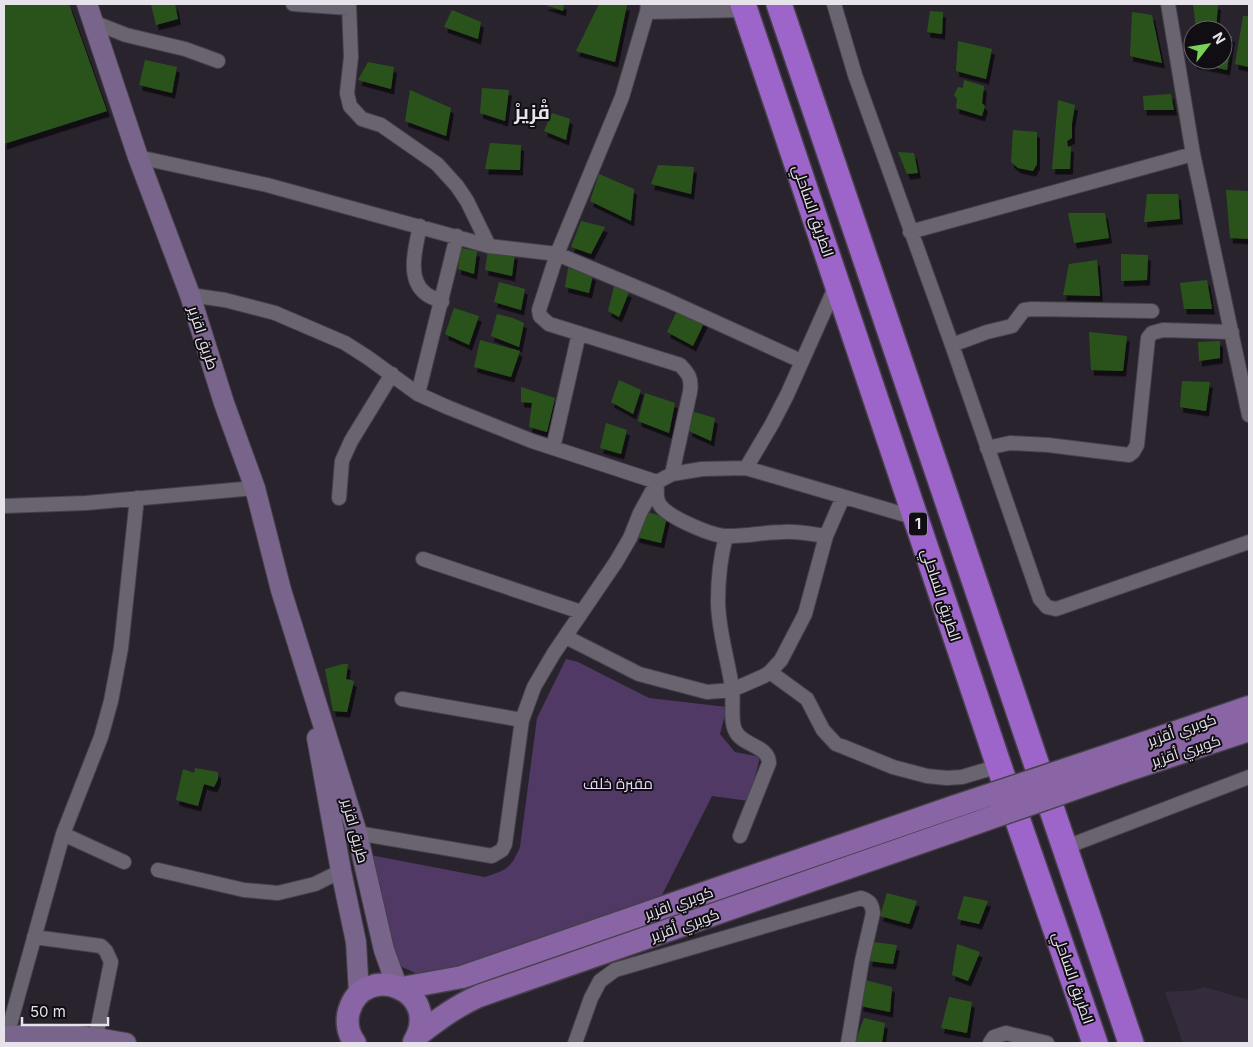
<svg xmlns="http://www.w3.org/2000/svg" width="1253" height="1047" font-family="Inter,Cairo,sans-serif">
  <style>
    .built { fill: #342c3c }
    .green { fill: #513965 }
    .building { fill: #2c531e; filter: url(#shadow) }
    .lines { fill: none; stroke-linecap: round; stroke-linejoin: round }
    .street-casing { stroke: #454049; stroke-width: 16 }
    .secondary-casing { stroke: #454049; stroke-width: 22 }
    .primary-casing { stroke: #454049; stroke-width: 25 }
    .highway-casing { stroke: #454049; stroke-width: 28 }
    .street { stroke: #6a6470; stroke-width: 14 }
    .secondary { stroke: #79648b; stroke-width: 20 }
    .primary { stroke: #8965a5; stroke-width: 22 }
    .highway { stroke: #9d65c9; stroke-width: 25 }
    .primary-bridge-casing { stroke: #454049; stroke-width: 25; stroke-linecap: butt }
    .primary-bridge { stroke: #8965a5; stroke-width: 22 }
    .labels { text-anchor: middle; stroke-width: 4; stroke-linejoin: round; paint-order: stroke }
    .shield { fill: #100e13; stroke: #a6a3aa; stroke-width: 1 }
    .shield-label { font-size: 14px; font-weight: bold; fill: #e6e3ea }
    .street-label { font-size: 15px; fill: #e6e3ea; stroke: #100e13 }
    .park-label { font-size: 15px; fill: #e9d8fa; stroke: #100e13 }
    .district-label { font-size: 20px; font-weight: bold; fill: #e6e3ea; stroke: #100e13 }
  </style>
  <defs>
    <filter id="shadow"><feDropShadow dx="3" dy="5.5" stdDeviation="0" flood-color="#0009"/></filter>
  </defs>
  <rect width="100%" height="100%" fill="#29232e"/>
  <!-- built -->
  <path class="built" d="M1204,987l45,13v43h-66l-18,-51 30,-2z"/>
  <!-- green -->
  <path class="green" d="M566,659l12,3 71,36 78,9 -7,27 15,18 25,5 -11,44 -37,-5 -51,101 -196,67 -47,10 -16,-7 -7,-13 -25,-99 115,22c22,-7 26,-9 35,-30l17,-129z"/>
  <!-- building -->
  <path class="building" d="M4,4h65l38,107 -103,33z
    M151,4h24l3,15 -22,6z
    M543,4h21l-1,7z
    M599,4l28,1 -12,57 -39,-11z
    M1193,4h25l-2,25 -20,-1z
    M452,10l29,12 -3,17 -34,-12z
    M930,11l13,1 -1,22 -15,-2z
    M1132,12l20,3 10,48 -32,-7z
    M1243,16h6v51l-14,-3z
    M1223,36h9l-5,34 -33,-7v-3h29z
    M958,41l34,8 -6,30 -30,-8z
    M145,60l32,7 -5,26 -33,-8z
    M368,62l26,5 -3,22 -33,-9z
    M964,80l20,6 -2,17 3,3 -3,10 -26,-8 1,-9 -3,-4 4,-8 5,1z
    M482,88l27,2 -4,31 -25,-8z
    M410,90l41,18 -5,28 -41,-15z
    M1171,94l3,16h-30l-1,-14z
    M1058,100l17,5 -3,18v15l-5,3 1,6 3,-1 -1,23h-18z
    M552,113l18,6 -4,21 -22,-9z
    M1013,130l24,2v32l-4,7 -15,-3 -7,-6z
    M490,143l31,2 -1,25 -35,-1z
    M898,152l16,1 4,20 -11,1z
    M658,165l36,2 -3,27 -40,-10z
    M599,174l35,15 -3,32 -41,-20z
    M1226,190l23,1v48l-19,-1z
    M1147,194h31l2,25 -36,3z
    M1068,213h37l4,25 -35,5z
    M581,221l24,6 -14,27 -20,-7z
    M461,248l16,3 -3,23 -16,-5z
    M488,250l27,4 -3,22 -27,-6z
    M1121,254l27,1 -1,25 -26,1z
    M1097,260l3,36 -37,-1 6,-31z
    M568,268l25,7 -4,18 -24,-6z
    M1207,280l5,29h-28l-4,-26z
    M499,282l26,7 -4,21 -27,-8z
    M614,286l15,6 -10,25 -11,-6z
    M454,308l25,8 -10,29 -24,-11z
    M677,311l28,10 -12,25 -26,-14z
    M497,314l16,4 11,5 -5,24 -28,-11z
    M1089,332l38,4 -4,35 -32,-1z
    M480,340l40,11 -9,26 -37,-10z
    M1220,341v17l-21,3 -1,-19z
    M619,380l22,10 -8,24 -22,-12z
    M1182,381l28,1 -4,29 -26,-4z
    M521,387l34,11 -8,34 -18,-5 3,-24 -11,-1z
    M645,393l30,10 -6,30 -31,-12z
    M694,412l21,6 -4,23 -22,-10z
    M606,423l21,7 -6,24 -21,-6z
    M642,511l25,6 -6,26 -25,-6z
    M343,664h5l-2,15 8,2 -7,31 -14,-1 -8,-42z
    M195,768l23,4v7l-4,8 -10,-3 -6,22 -22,-6 7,-31 11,4z
    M887,893l30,8 -8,23 -29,-8z
    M964,896l24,5 -9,23 -22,-5z
    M873,942l24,3 -4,19 -24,-3z
    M957,944l23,8 -12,29 -16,-6z
    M865,980l27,7 -2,25 -30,-6z
    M949,997l23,5 -5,31 -26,-5z
    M864,1018l21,5 -3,20h-27z"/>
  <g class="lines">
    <!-- street casing -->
    <g class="street-casing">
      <path id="street" d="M293,4l56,4
        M349,4l2,53 -4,36 3,13 12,13 19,6 56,39 20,22 10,15 22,45
        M648,4l-1,8 -25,85 -65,157 -18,56 1,6 9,8 131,41c9,9 12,14 10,27l-18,82
        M834,4l21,71 97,270 88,254 7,8 9,2 193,-67
        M1168,4l25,150 56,261
        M647,12l98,-2
        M93,22l33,13 59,14 33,12
        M138,157l129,28 222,61 68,8 110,46 134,61
        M420,226c-4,20 -14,52 5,67 4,4 12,6 17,9
        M910,232l283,-78
        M190,295l35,5 50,13 70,30 22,14 51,37 29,13 85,34 125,41
        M952,345l35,-13 25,-6 12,-16 8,-1 120,2
        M418,394l39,-158
        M553,448l26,-115
        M987,448l23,-5 38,2 81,10 4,-3 4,-7 11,-107 4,-5 11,-3 69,2
        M746,468l26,-44 15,-29 50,-112
        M657,482c0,8 -2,16 3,23 8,12 50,30 65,31 18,1 40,-4 58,-4 14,-1 29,2 43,4
        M339,498l3,-37 9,-20 41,-67
        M4,506l82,-3 169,-15
        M726,536c-5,19 -8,45 -8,65 0,29 10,58 14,87 2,12 -2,32 3,42 6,16 34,15 34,33l-29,73
        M423,559l158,53
        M566,637l73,37 68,18 25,-2 32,-14 6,-4 11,-12 24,-46 21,-78 17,-39
        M770,672l37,27 16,31 13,14 8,3 49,20 34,9 20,2 15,-1 37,-11
        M402,699l120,21
        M357,833l135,23 10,-6 3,-6 17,-124 12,-33 20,-34 62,-91 14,-24 10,-25 17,-31 15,-8 30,-5 44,-1 170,50
        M63,834l61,28
        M1066,847l183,-70
        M158,870l86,20 34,3 37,-9 26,-13
        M34,937l67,9 5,5 5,11 -15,75
        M4,1035l7,-14 52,-187 38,-97 10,-36 10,-53 16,-150
        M575,1043l16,-45 9,-17 15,-11 246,-72c9,3 11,6 12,15l-11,48 -14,82
        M990,1043l4,-6 12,-4 41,10"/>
    </g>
    <!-- secondary casing -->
    <g class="secondary-casing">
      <path id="secondary" d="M87,4l51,153 52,138 34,108 31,85 26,102 76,243 27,117 13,36
        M317,738l24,133 15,71 3,52
        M4,1037c41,-5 81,-2 122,6"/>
    </g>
    <!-- primary casing -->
    <g class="primary-casing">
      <path id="primary" d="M1115,753l134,-46
        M1122,772l127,-42
        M402,988l60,-11 491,-170
        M418,1035c20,-15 38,-29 61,-39l480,-167
        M355,1043c-7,-9 -9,-21 -6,-32 15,-51 95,-21 65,31"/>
    </g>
    <!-- highway casing -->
    <g class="highway-casing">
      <path id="highway" d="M743,4l256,762 96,277
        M779,4l352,1039"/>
    </g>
    <!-- street -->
    <use href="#street" class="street"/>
    <!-- secondary -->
    <use href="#secondary" class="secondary"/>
    <!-- primary -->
    <use href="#primary" class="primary"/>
    <!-- highway -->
    <use href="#highway" class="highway"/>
    <!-- primary-bridge casing -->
    <g class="primary-bridge-casing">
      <path id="primary-bridge" d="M953,807l162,-54
        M959,829l163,-57"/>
    </g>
    <!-- primary-bridge -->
    <use href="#primary-bridge" class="primary-bridge"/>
  </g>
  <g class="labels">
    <!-- shield labels -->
    <rect class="shield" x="909" y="512.5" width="18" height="23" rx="4"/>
    <g class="shield-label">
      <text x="918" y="529">1</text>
    </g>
    <!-- street labels -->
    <g class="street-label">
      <text transform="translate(813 211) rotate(71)" y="5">الطريق الساحلي</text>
      <text transform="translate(203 338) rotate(72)" y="5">طريق اقزير</text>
      <text transform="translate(941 595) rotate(72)" y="5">الطريق الساحلي</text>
      <text transform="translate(1182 730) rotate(-19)" y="5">كوبري أقزير</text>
      <text transform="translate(1186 751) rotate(-18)" y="5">كويري أقزير</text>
      <text transform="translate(355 831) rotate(75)" y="5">طريق اقزير</text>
      <text transform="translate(679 903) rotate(-19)" y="5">كوبري اقزير</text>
      <text transform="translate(685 925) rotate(-19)" y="5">كويري أقزير</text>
      <text transform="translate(1073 978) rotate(71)" y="5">الطريق الساحلي</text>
    </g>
    <!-- park labels -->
    <g class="park-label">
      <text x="618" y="789">مقبرة خلف</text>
    </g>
    <!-- district labels -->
    <g class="district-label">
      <text x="532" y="119">قْزِيرْ</text>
    </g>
  </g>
  <!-- border -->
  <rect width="1253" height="1047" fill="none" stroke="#e6e3ea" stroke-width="10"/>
  <!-- north arrow -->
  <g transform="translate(1208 45) rotate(59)"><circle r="24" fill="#100e13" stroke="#666369"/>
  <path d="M0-4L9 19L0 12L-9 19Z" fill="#79d158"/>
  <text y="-8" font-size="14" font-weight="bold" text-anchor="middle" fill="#e6e3ea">N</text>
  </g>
  <!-- scale -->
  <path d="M22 1017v8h86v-8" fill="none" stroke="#e6e3ea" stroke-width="2.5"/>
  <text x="30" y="1017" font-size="15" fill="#e6e3ea" stroke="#100e13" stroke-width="4" paint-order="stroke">50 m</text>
</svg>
